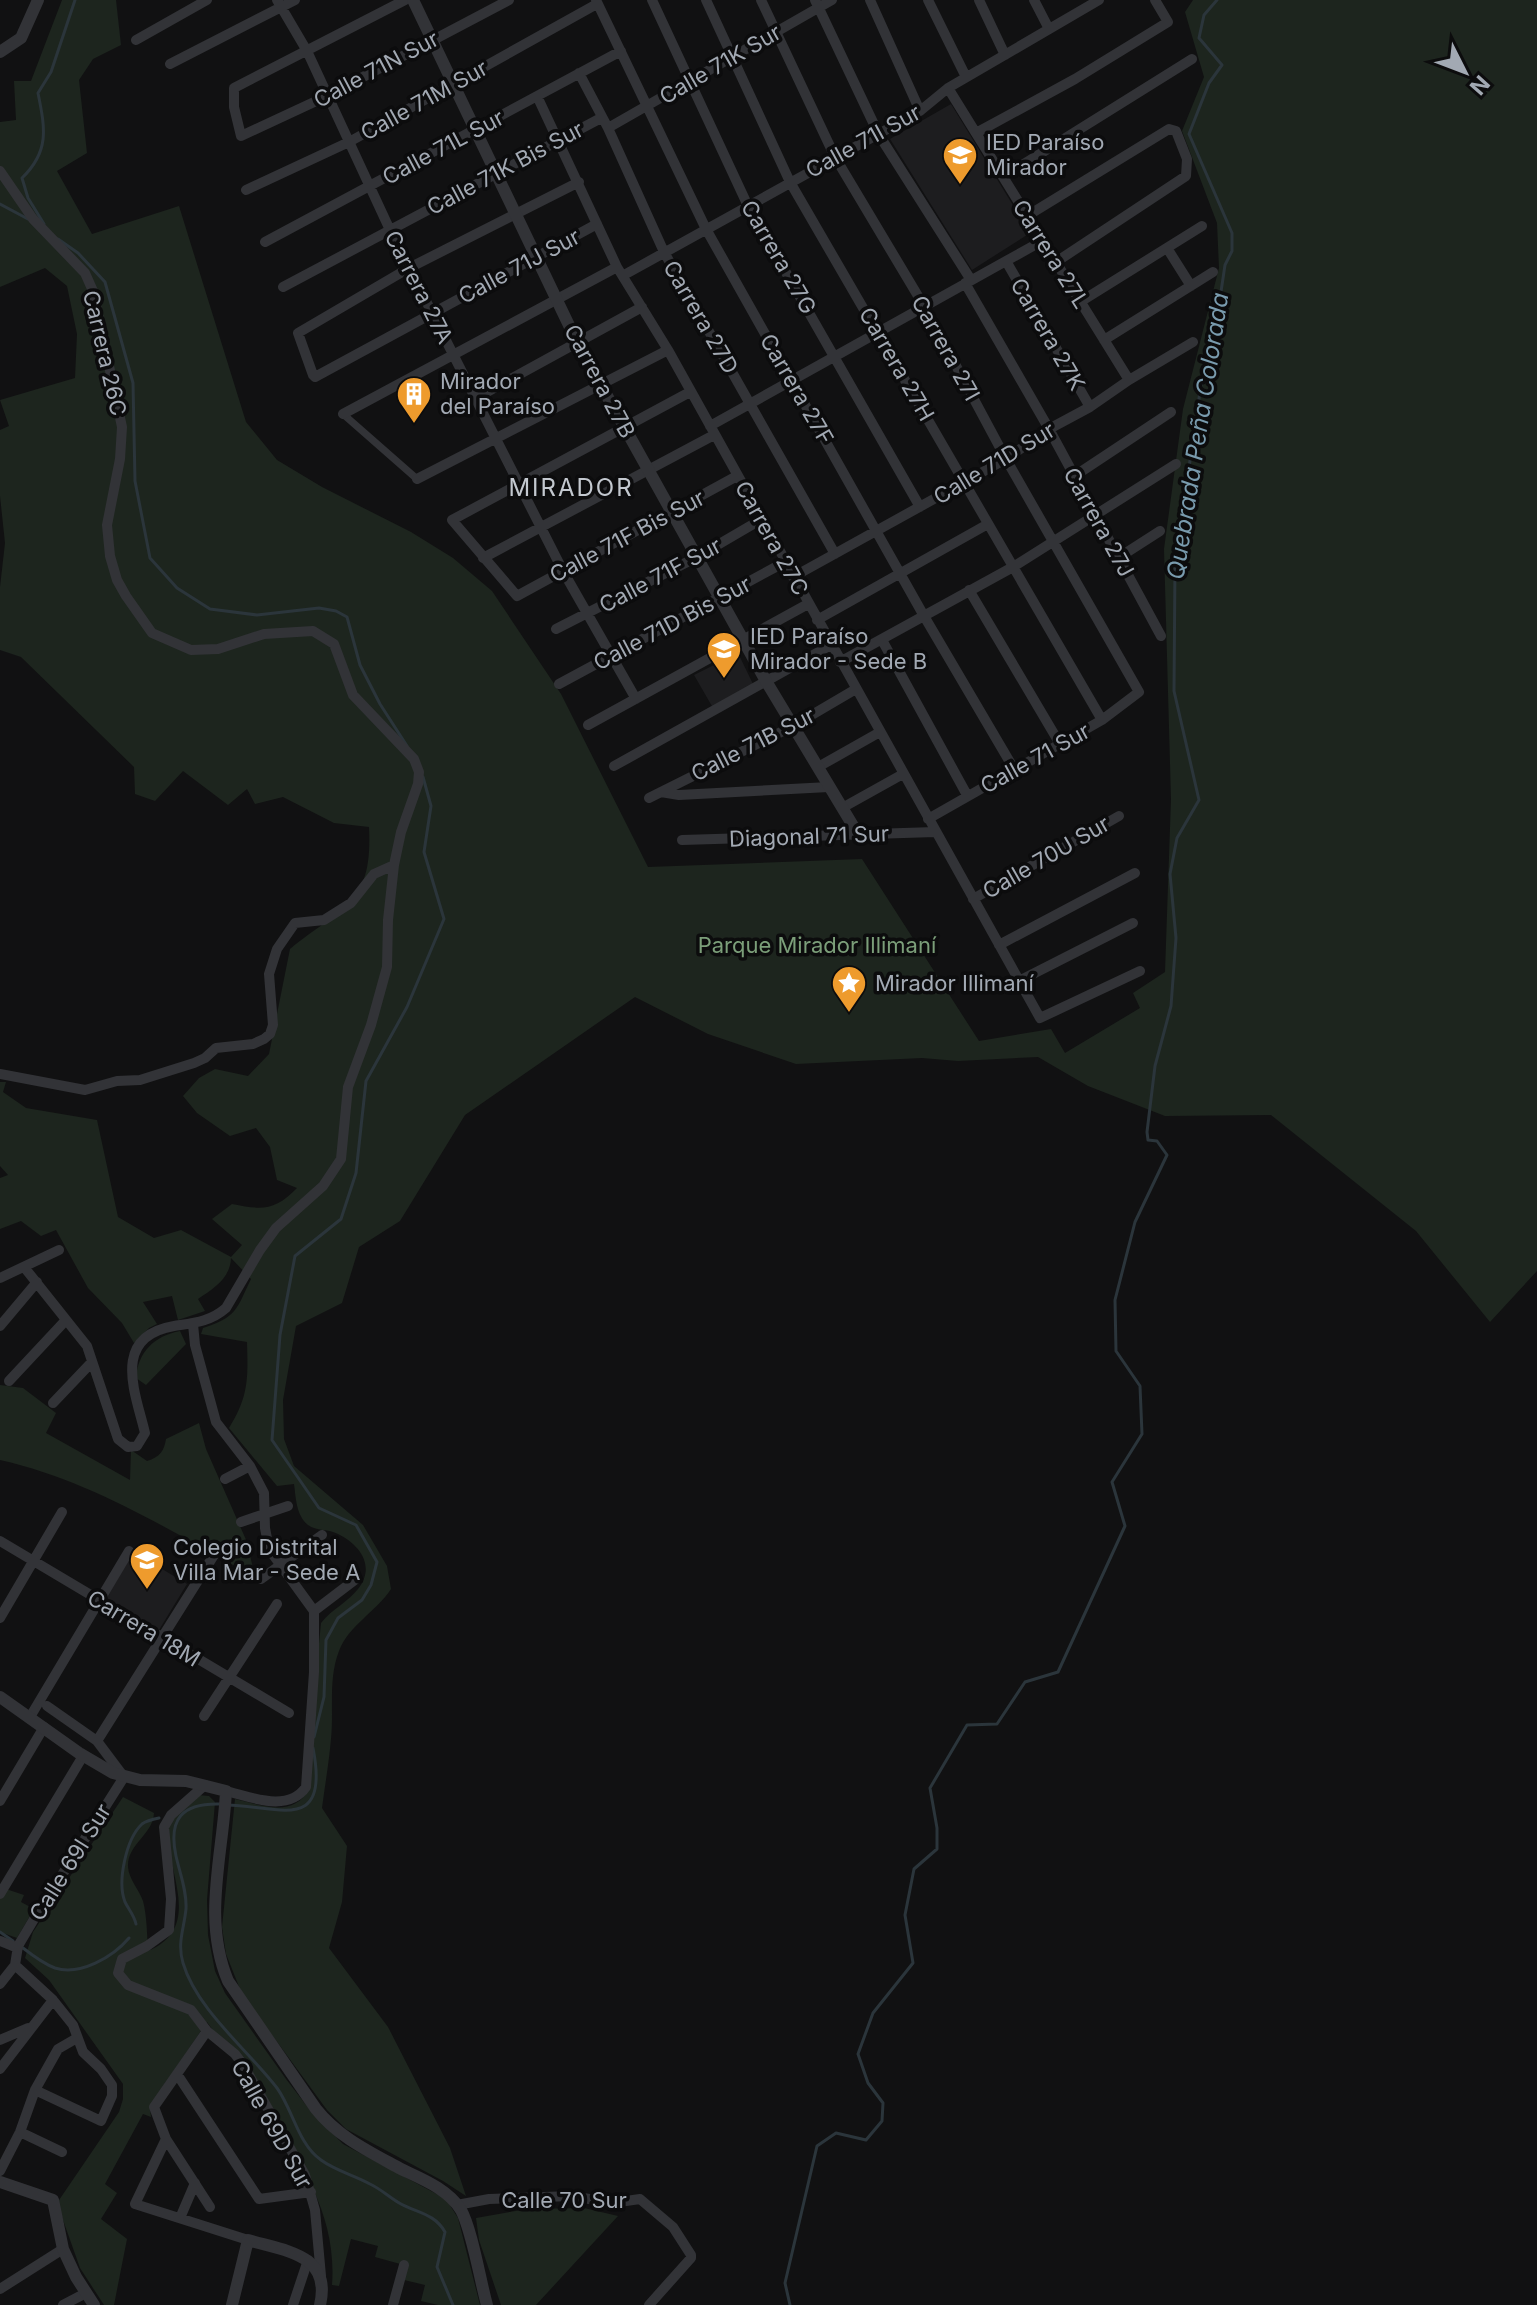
<svg xmlns="http://www.w3.org/2000/svg" width="1537" height="2305" font-family="Inter,sans-serif">
  <style>
    .built { fill: #1d1d1f }
    .green { fill: #1d251e }
    .lines { fill: none; stroke-linecap: round; stroke-linejoin: round }
    .stream { stroke: #2b353b; stroke-width: 3 }
    .pedestrian { stroke: #323337; stroke-width: 7 }
    .minor { stroke: #323337; stroke-width: 10 }
    .tertiary { stroke: #323337; stroke-width: 12 }
    .labels { text-anchor: middle; stroke-width: 7; stroke-linejoin: round; paint-order: stroke }
    .street-label { font-size: 22px; fill: #a2a9b3; stroke: #0c0c0d }
    .poi-label { font-size: 22px; fill: #a2a9b3; stroke: #0c0c0d; text-anchor: start }
    .park-label { font-size: 22px; fill: #7b9e79; stroke: #0c0c0d }
    .water-label { font-size: 24px; font-style: italic; fill: #799bae; stroke: #0c0c0d }
    .neighbourhood-label { font-size: 24px; letter-spacing: 2px; fill: #c3c8cf; stroke: #0c0c0d }
  </style>
  <rect width="100%" height="100%" fill="#111112"/>
  <!-- built -->
  <path class="built" d="M951,104l79,129 -58,37 -82,-131z
    M738,653l15,31 -40,24 -19,-33z
    M134,1552l53,32 -28,46 -53,-32z"/>
  <!-- green -->
  <path class="green" d="M62,0h54l5,45 -28,14 -14,21 8,73 -30,18 35,63 87,-28 67,216 31,38 45,27 89,45 42,26 39,33 69,103 87,173 214,-8 117,182 72,-12 14,24 75,-45 -7,-15 32,-21 6,-173 -7,-250 19,-140 36,-141 -2,-45 -35,-92 22,-54 -19,-65 8,-12h344v1271l-47,51 -74,-91 -145,-116 -106,1 -77,-30 -50,-29 -80,4 -36,-3 -126,6 -88,-30 -73,-37 -170,118 -65,106 -41,26 -17,56 -46,23 -13,74 1,39 10,27 69,59 24,41 4,23c-15,23 -42,36 -52,62 -11,28 -5,59 -8,88 -2,23 -6,46 -9,69l25,38 -5,56 -13,46 59,79 62,121 16,48 -23,-15 -97,-52 -19,-19 -85,-116 -16,-40 -4,-27 13,-128c27,6 58,20 75,-11l1,-65 10,-100c11,-14 27,-21 37,-34 18,-23 2,-44 -20,-55 -9,-5 -22,-3 -30,-9 -12,-10 -12,-27 -14,-41l-17,2 -48,-58c20,-32 19,-50 18,-86l-46,-8 2,-6c34,-11 33,-18 48,-49l-20,-21c-1,21 -17,30 -33,41l7,12 -27,9 -6,-24 -29,6 14,22 -8,4 -15,15 -12,-20 -34,-35 -32,-58 -15,6 -20,-15 -21,8v-51l8,-3 -8,-9v-84h6l-3,10 23,16 71,12 21,97 36,21 27,-8 50,27 11,-12 -30,-26 20,-15c30,6 43,7 65,-16l-20,-8 -7,-33 -14,-19 -26,8 -33,-23 -14,-17 16,-18 16,-9 33,7 21,-22 21,-105c53,-43 83,-44 79,-122l-35,-4 -51,-26 -28,7 -8,-15 -19,16 -45,-34 -28,30 -20,-7 -1,-27 -113,-110 -21,-7v-63l5,-44 -5,-47v-66l9,-4 -9,-26 75,-22 2,-44 -10,-48 -22,-18 -45,19v-165l16,-2 -2,-39h17z
    M180,1331l6,13 -40,41 -10,-7c2,-26 18,-42 44,-47z
    M0,1385l23,3 33,25 -10,20 84,47 1,-30 16,11c13,-4 17,-10 19,-22l33,-16 7,26 41,93 8,35c-83,-45 -162,-96 -255,-117z
    M198,1795l11,1 6,6 -8,98 1,35 7,36 10,22 61,86 27,35 30,30 103,55 12,19 22,87h-42l-17,-4 4,-16 -25,-6 4,-14 -29,-8 3,-11 -27,-7 -12,47 -7,-1c5,-67 -28,-117 -62,-171 -20,-31 -41,-62 -63,-92l-53,78 -4,9 1,8 -8,-3 -38,70 12,9 -16,26 26,20 -13,66h-10l-24,-37 -23,-65 62,-91 4,-13v-15l-74,-104 -24,-22 8,-26 90,-135 31,16c-1,22 -27,31 -26,54 1,13 11,22 15,34 4,15 4,34 5,50 59,-25 14,-85 21,-125 3,-15 18,-23 29,-31z
    M0,1887l24,8 -3,7 13,7 -17,29 -17,-6z
    M584,2208l34,8 -82,89h-35l-22,-65 -3,-22 51,-9z"/>
  <g class="lines">
    <!-- stream -->
    <path class="stream" d="M0,204l28,15
      M44,224l-16,-26 -6,-20c28,-27 23,-50 16,-85l13,-21 24,-72
      M58,239l20,14 27,29 28,101 2,98 15,77 27,30 33,21 47,6 62,-7 17,3 11,6 13,48 20,39 27,42
      M314,1737l10,-40 2,-57 12,-22 24,-18 9,-15 6,-23 -21,-37 -37,-17 -47,-68 8,-105 15,-79 46,-37 15,-46 10,-92 41,-74 37,-88 -20,-67 7,-46 -8,-29
      M220,1804c-38,-1 -52,15 -44,52 4,18 11,35 10,53 -2,20 -9,34 -3,54 14,47 65,87 94,125 16,22 21,56 44,72 15,11 33,15 49,24 11,5 20,14 31,20 17,9 34,10 44,28l-8,35 16,38
      M227,1805c52,1 103,29 86,-57
      M136,1924c-2,-9 -7,-14 -11,-22 -8,-20 1,-63 17,-78 4,-3 12,-5 17,-6
      M0,1932l13,9
      M23,1948c9,7 21,16 32,20 25,8 58,-11 74,-30
      M790,2305l-5,-22 32,-137 19,-13 30,7 16,-19 1,-18 -15,-20 -10,-29 15,-41 40,-50 -8,-48 9,-46 23,-20v-21l-7,-40 37,-63 30,-1 28,-42 33,-10 67,-146 -13,-44 30,-48 -2,-48 -24,-35 -1,-51 20,-78 32,-67 -10,-14 -9,-1 -1,-8 8,-66 16,-60 5,-68 -6,-64 7,-36 22,-38 -25,-109 1,-127 27,-186 14,-53 9,-60 7,-14v-18l-43,-99 20,-51 13,-18 -23,-27 5,-23 13,-15"/>
    <!-- pedestrian -->
    <path class="pedestrian" d="M343,414l74,65"/>
    <!-- minor -->
    <path class="minor" d="M277,0l30,51 83,179 173,341 73,128
      M405,0l-171,88v19l7,29 86,-40 182,-96
      M596,0l110,229 218,387 90,153
      M652,0l96,206 172,301
      M706,0l84,182 312,538
      M761,0l74,157 89,149 82,153 133,233 -37,28 -174,99
      M815,0l64,135 92,145
      M870,0l50,111
      M928,0l38,77
      M979,0l26,55
      M1034,0l15,29
      M136,40l71,-40
      M170,64l125,-64
      M579,73l29,55 56,124 171,302
      M948,88l181,292
      M537,96l80,171 51,83 372,668 100,-47
      M608,128l224,-128
      M976,133l99,-54 93,-57 -13,-22
      M0,171l33,48 52,54 8,18 29,136 -2,32 -13,66 3,31 7,24 9,16 26,37 39,17 27,-1 46,-15 49,-3 21,13 19,51 61,64 5,13 -1,12 -17,48 -7,33 -6,55 -1,47 -16,58 -23,62 -7,72 -18,27 -47,42 -16,22 -34,58c-16,14 -33,15 -52,18 -64,11 -38,68 -29,107l-8,13 -9,1 -10,-8 -31,-93 -63,-79
      M1003,177l189,-118
      M579,182l-170,86 -111,65 15,42 2,2 282,-153
      M246,190l103,-48 248,-138
      M1027,216l142,-87 7,2 11,28 -1,17 -130,86
      M265,242l356,-191
      M1167,248l24,38
      M1006,261l84,146
      M624,275l296,-164 28,-23 151,-88
      M965,283l84,146 112,207
      M283,287l318,-169
      M1080,302l122,-76
      M1104,340l109,-68
      M690,392l-238,128 65,76 220,-120
      M476,398l166,-91
      M343,414l274,-147
      M710,426l332,-185
      M1073,477l98,-65
      M417,479l251,-129
      M483,558l231,-123
      M1118,558l42,-27
      M793,577l213,-118 43,-30 41,-22 39,-27 64,-38
      M969,590l91,154
      M817,620l171,-96
      M556,629l141,-72 65,-38
      M882,640l85,155
      M840,662l173,-95 163,-103
      M559,684l226,-122
      M588,725l220,-121
      M614,766l217,-121
      M818,767l62,-35
      M661,792l18,3 150,-8
      M649,798l144,-72 63,-37
      M842,808l61,-34
      M682,840l253,-8
      M973,899l146,-83
      M999,945l136,-72
      M1019,981l114,-58
      M0,1074l85,16 32,-9 23,-1 54,-17 11,-5 11,-10 37,-4 11,-5 6,-5 3,-9 -4,-51 8,-25 18,-26 29,-3 27,-17 23,-29 20,-9
      M0,1278l59,-28
      M193,1324l2,21 21,77 34,44 14,27 1,35 4,21 45,62
      M0,1326l37,-44
      M9,1381l57,-61
      M53,1403l38,-40
      M225,1479l25,-13
      M241,1522l47,-16
      M0,1541l289,172
      M261,1579l61,-44
      M314,1611l42,-32
      M0,1618l62,-106
      M204,1716l73,-112
      M30,1717l99,-166
      M97,1741l117,-186
      M205,1785l-34,30 -7,12 7,72 -2,31 -22,16 -25,13 -4,14 10,12 63,25 16,21 28,23 9,12 61,109 10,35 6,66
      M226,1791c25,6 62,22 80,-4l8,-115v-61
      M0,1801l44,-74
      M0,1894l83,-138
      M0,1941l18,7
      M15,1965l38,35 20,25 10,27 18,17 11,16v11l-11,25 -66,-31
      M0,1984l15,-19 3,-19 16,-27 90,-142 -27,-36 -50,-35
      M207,2031l-53,76 12,32 -31,65 113,36
      M0,2040l28,-12
      M0,2069l53,-69
      M177,2074l82,125 52,-7
      M20,2132l42,20
      M166,2139l44,68
      M0,2171l20,-39 15,-42 23,-41 19,-11
      M457,2205l32,-6 83,-3 40,7 28,-4 33,28 18,28v3l-42,47
      M180,2218l15,-35
      M0,2289l63,-40
      M63,2305l23,-12
      M293,2305l15,-45
      M393,2305l11,-40"/>
    <!-- tertiary -->
    <path class="tertiary" d="M413,0l164,342 189,339 92,153
      M0,52l21,-14 17,-38
      M0,1697l79,56 34,20 27,7 46,1 40,10c-3,64 -24,128 2,190l88,128c22,28 54,43 85,60 21,10 47,20 60,41 11,20 19,70 26,95
      M0,2182l53,18 10,49 13,28 18,28
      M232,2305l16,-65c37,11 84,14 72,65"/>
  </g>
  <!-- icons -->
  <defs>
    <g id="school-pin" transform="scale(1.8)"><path d="M0 17L-7.5 6A9.5 9.5 0 1 1 7.5 6Z" fill="#ee9b2d" stroke="#0c0c0d"/><path d="M0-5L7-2L0 1L-7-2ZM-4 1L0 2.5L4 1V4Q0 6-4 4Z" fill="#fff"/></g>
    <g id="building-pin" transform="scale(1.8)"><path d="M0 17L-7.5 6A9.5 9.5 0 1 1 7.5 6Z" fill="#ee9b2d" stroke="#0c0c0d"/><path d="M-4-6H4V6H1V3H-1V6H-4ZM-2.5-4.3h1.7v1.8h-1.7ZM.8-4.3h1.7v1.8H.8ZM-2.5-1h1.7V.8h-1.7ZM.8-1h1.7V.8H.8Z" fill="#fff"/></g>
    <g id="sight-pin" transform="scale(1.8)"><path d="M0 17L-7.5 6A9.5 9.5 0 1 1 7.5 6Z" fill="#ee9b2d" stroke="#0c0c0d"/><path d="M0-6L1.8-2.2L6-1.7L2.9 1.2L3.7 5.4L0 3.3L-3.7 5.4L-2.9 1.2L-6-1.7L-1.8-2.2Z" fill="#fff"/></g>
  </defs>
  <g fill-rule="evenodd">
    <use href="#school-pin" x="960" y="155"/>
    <use href="#building-pin" x="414" y="394"/>
    <use href="#school-pin" x="724" y="649"/>
    <use href="#sight-pin" x="849" y="983"/>
    <use href="#school-pin" x="147" y="1560"/>
  </g>
  <g class="labels">
    <!-- street labels -->
    <g class="street-label">
      <text transform="translate(720 64) rotate(-30)" y="8">Calle 71K Sur</text>
      <text transform="translate(376 69) rotate(-28)" y="8">Calle 71N Sur</text>
      <text transform="translate(424 100) rotate(-29)" y="8">Calle 71M Sur</text>
      <text transform="translate(863 141) rotate(-29)" y="8">Calle 71I Sur</text>
      <text transform="translate(443 147) rotate(-28)" y="8">Calle 71L Sur</text>
      <text transform="translate(505 168) rotate(-28)" y="8">Calle 71K Bis Sur</text>
      <text transform="translate(1051 254) rotate(58)" y="8">Carrera 27L</text>
      <text transform="translate(779 257) rotate(60)" y="8">Carrera 27G</text>
      <text transform="translate(519 266) rotate(-28)" y="8">Calle 71J Sur</text>
      <text transform="translate(419 287) rotate(63)" y="8">Carrera 27A</text>
      <text transform="translate(701 317) rotate(60)" y="8">Carrera 27D</text>
      <text transform="translate(1048 334) rotate(60)" y="8">Carrera 27K</text>
      <text transform="translate(946 348) rotate(61)" y="8">Carrera 27I</text>
      <text transform="translate(105 353) rotate(77)" y="8">Carrera 26C</text>
      <text transform="translate(897 364) rotate(60)" y="8">Carrera 27H</text>
      <text transform="translate(600 381) rotate(62)" y="8">Carrera 27B</text>
      <text transform="translate(797 389) rotate(60)" y="8">Carrera 27F</text>
      <text transform="translate(994 463) rotate(-31)" y="8">Calle 71D Sur</text>
      <text transform="translate(1099 522) rotate(61)" y="8">Carrera 27J</text>
      <text transform="translate(627 536) rotate(-28)" y="8">Calle 71F Bis Sur</text>
      <text transform="translate(772 538) rotate(61)" y="8">Carrera 27C</text>
      <text transform="translate(660 575) rotate(-28)" y="8">Calle 71F Sur</text>
      <text transform="translate(672 623) rotate(-28)" y="8">Calle 71D Bis Sur</text>
      <text transform="translate(753 744) rotate(-27)" y="8">Calle 71B Sur</text>
      <text transform="translate(1035 758) rotate(-29)" y="8">Calle 71 Sur</text>
      <text transform="translate(809 836) rotate(-2)" y="8">Diagonal 71 Sur</text>
      <text transform="translate(1046 857) rotate(-30)" y="8">Calle 70U Sur</text>
      <text transform="translate(144 1628) rotate(31)" y="8">Carrera 18M</text>
      <text transform="translate(70 1862) rotate(-58)" y="8">Calle 69I Sur</text>
      <text transform="translate(272 2124) rotate(61)" y="8">Calle 69D Sur</text>
      <text x="564" y="2208">Calle 70 Sur</text>
    </g>
    <!-- poi labels -->
    <g class="poi-label">
      <text x="986" y="150">IED Paraíso<tspan x="986" dy="25">Mirador</tspan></text>
      <text x="440" y="389">Mirador<tspan x="440" dy="25">del Paraíso</tspan></text>
      <text x="750" y="644">IED Paraíso<tspan x="750" dy="25">Mirador - Sede B</tspan></text>
      <text x="875" y="991">Mirador Illimaní</text>
      <text x="173" y="1555">Colegio Distrital<tspan x="173" dy="25">Villa Mar - Sede A</tspan></text>
    </g>
    <!-- park labels -->
    <g class="park-label">
      <text x="817" y="953">Parque Mirador Illimaní</text>
    </g>
    <!-- water labels -->
    <g class="water-label">
      <text transform="translate(1198 436) rotate(-81)" y="8">Quebrada Peña Colorada</text>
    </g>
    <!-- neighbourhood labels -->
    <g class="neighbourhood-label">
      <text x="571" y="496">MIRADOR</text>
    </g>
  </g>
  <!-- north arrow -->
  <g transform="translate(1465 72) rotate(132)" stroke="#0c0c0d" stroke-width="6" paint-order="stroke">
  <path d="M0-6L14 30L0 20L-14 30Z" fill="#a2a9b3"/>
  <text y="-12" font-size="22" font-weight="bold" text-anchor="middle" fill="#a2a9b3">N</text>
  </g>
</svg>
